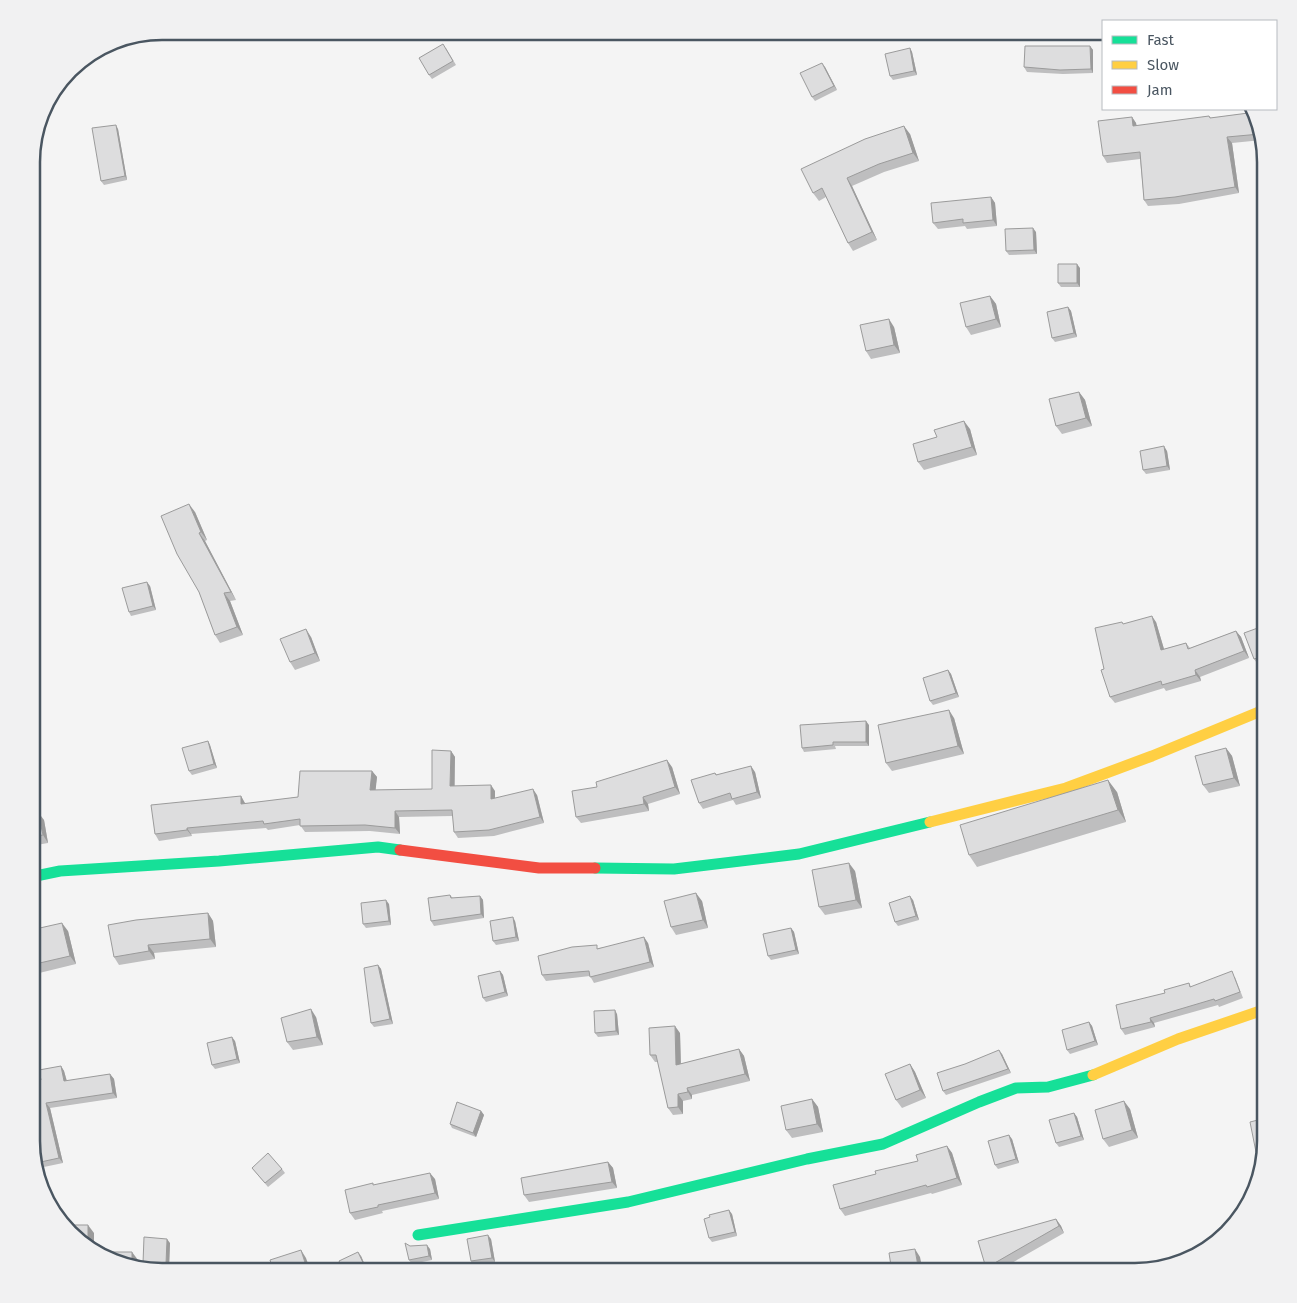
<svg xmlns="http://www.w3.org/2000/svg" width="1297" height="1303" font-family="'Fira Sans',sans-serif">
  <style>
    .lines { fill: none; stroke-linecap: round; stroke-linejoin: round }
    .fast { stroke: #16e098; stroke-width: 11 }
    .slow { stroke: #ffcf43; stroke-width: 11 }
    .jam { stroke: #f24e42; stroke-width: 11 }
    .wall { fill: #bebebf }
    .shaded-wall { fill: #9b9b9b }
    .building { fill: #ddddde; stroke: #9b9b9b }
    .rim { fill: none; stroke: #4a5661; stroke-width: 2.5 }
  </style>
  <rect width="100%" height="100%" fill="#f4f4f4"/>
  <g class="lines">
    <!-- fast -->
    <path class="fast" d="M595,868l79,1 125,-15 131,-32
      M31,877l29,-6 159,-10 159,-14 22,3
      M418,1235l210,-33 179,-43 76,-15 96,-42 37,-14 32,-1 45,-12"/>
    <!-- slow -->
    <path class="slow" d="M930,822l136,-34 86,-32 114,-47
      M1093,1075l85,-36 88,-30"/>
    <!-- jam -->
    <path class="jam" d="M400,850l139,18h56"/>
  </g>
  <!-- wall -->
  <path class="wall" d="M1090,46l3,4v23l-30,1 -36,-2 -3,-5z
    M446,48l10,17 -24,14 -3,-4z
    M910,48l2,4 5,23 -24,5 -3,-4z
    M825,67l12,23 -22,11 -3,-4z
    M1256,112l6,28 -30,3 7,50 -60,11 -31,2 -4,-6 -4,-41 -33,4 -4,-7 29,-39 4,6 1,3 72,-10 2,2z
    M118,129l9,51 -23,5 -3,-4z
    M910,134l9,27 -35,11 -32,14 25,54 -24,11 -5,-8 -22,-46 -7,4 -6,-8z
    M991,197l4,6 2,23 -30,3 -2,-3 -27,3 -5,-6z
    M1036,232l1,22 -28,1 -3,-4z
    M1080,268v19h-19l-3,-4z
    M990,296l6,8 5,23 -30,8 -5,-8z
    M1068,307l3,4 6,26 -22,5 -3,-4z
    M894,327l6,26 -29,6 -5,-8z
    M1079,392l6,8 7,26 -30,8 -6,-8z
    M970,429l7,26 -53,15 -6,-8 19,-25z
    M1167,451l3,19 -24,4 -3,-4z
    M195,512l12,28 -2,1 31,59 -6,1 13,34 -23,8 -5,-8 -16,-43z
    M150,586l6,24 -25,6 -2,-4z
    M1156,622l8,27 22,-6 4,5 46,-17 5,6 8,21 -49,19 1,4 -35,10 -2,-3 -49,15 -5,-6 -6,-28 20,-45z
    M1266,625v40l-6,2 -6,-8z
    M311,637l9,24 -25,9 -5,-8z
    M948,670l3,4 8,23 -26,8 -3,-4z
    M954,718l10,36 -72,17 -6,-8z
    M869,725v21h-34l1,3 -32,3 -2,-4z
    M208,741l2,4 7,23 -25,7 -3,-4z
    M1226,748l6,8 8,30 -31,7 -6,-8z
    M451,751l4,6v29l40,5v7l42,-3 7,28 -50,13 -36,2 -4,-6 -1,-16 -54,1 1,17 -30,-3 -65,1 -5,-7 -32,5 -2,-2 -75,6 1,2 -33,5 -4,-7 86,-38 4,8 53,-7 74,-26 5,6 -2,13 57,-1z
    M672,767l8,27 -32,10 1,7 -68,12 -5,-6 21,-30z
    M755,772l6,26 -25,7 -3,-5 -30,9 -4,-6 16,-30 2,2z
    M1117,792l9,30 -149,45 -8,-12z
    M31,813l13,7 4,23 -17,3z
    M855,871l7,37 -37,7 -6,-8z
    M450,895l3,3 27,-2 3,4 1,18 -50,8 -3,-5z
    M913,900l6,20 -21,6 -3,-4z
    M702,901l6,27 -32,7 -5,-8z
    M389,904l2,21 -25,3 -3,-4z
    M208,913l5,8 3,26 -62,6 1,6 -36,6 -5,-8z
    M515,921l4,20 -23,4 -3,-4z
    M791,928l3,4 5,22 -28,6 -3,-4z
    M31,930l37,1 8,33 -45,11z
    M648,943l6,24 -60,16 -4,-7 -44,5 -4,-6 57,-27z
    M378,965l3,4 12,55 -19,3 -3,-4z
    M500,971l3,4 5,21 -22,6 -3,-4z
    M1235,977l8,21 -24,9 -1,-2 -64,18 1,4 -30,8 -4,-6 44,-36 24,-10 2,4z
    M617,1014l2,21 -21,2 -3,-4z
    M316,1017l7,28 -30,5 -6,-8z
    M1089,1022l3,4 6,19 -28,9 -3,-4z
    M680,1033l1,31 58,-15 5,7 6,25 -58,14v4l-9,2v13l-10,1 -5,-7 -10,-46h-3l-5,-7z
    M235,1041l5,22 -25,6 -3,-4z
    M1002,1054l9,19 -65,22 -3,-4z
    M910,1064l5,8 11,26 -24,10 -6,-8z
    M61,1066l3,5 3,10 43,-7 4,5 3,19 -67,10 13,55 -24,5 -3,-5 5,-83z
    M812,1099l6,8 5,25 -31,6 -6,-8z
    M1130,1109l8,29 -29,9 -6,-8z
    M481,1111l3,4 -8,22 -24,-9 -2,-4z
    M1074,1113l3,4 7,23 -25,7 -3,-4z
    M1012,1139l7,24 -21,6 -3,-4z
    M1266,1141l-4,18h-1l-5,-7z
    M947,1146l5,7 10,32 -30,9 -1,-1 -86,23 -5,-7 36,-35 42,-13z
    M608,1162l5,6 4,20 -88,14 -5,-7z
    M252,1168l30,1 3,4 -17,14z
    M435,1179l4,20 -57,12 1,2 -28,7 -5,-7 24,-28z
    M732,1214l5,22 -25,6 -3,-4z
    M1056,1219l5,7 3,7 -68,39h-8l-2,-4z
    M491,1239l4,23 -22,3 -2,-4z
    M170,1243l-1,25 -23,-1 -3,-4z
    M410,1246l20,3 2,11 -20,4 -3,-4z
    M361,1256l7,16h-24z"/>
  <!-- shaded-wall -->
  <path class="shaded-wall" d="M1090,46l3,4v23l-2,-4z
    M910,48l2,4 5,23 -3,-4z
    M822,63l3,4 12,23 -3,-4z
    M1132,117l4,6 1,10 -4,-7z
    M116,125l2,4 9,51 -2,-4z
    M904,126l6,8 9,27 -6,-8z
    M1227,137l5,6 7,50 -4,-6z
    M847,178l5,8 25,54 -5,-8z
    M991,197l4,6 2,23 -4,-6z
    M1033,228l3,4 1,22 -3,-4z
    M1077,264l3,4v19l-3,-4z
    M990,296l6,8 5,23 -5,-8z
    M1068,307l3,4 6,26 -3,-4z
    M889,319l5,8 6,26 -6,-8z
    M1079,392l6,8 7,26 -6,-8z
    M964,421l6,8 7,26 -5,-8z
    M1164,446l3,5 3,19 -3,-4z
    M189,504l6,8 12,28 -6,-8z
    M199,533l6,8 31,59 -5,-8z
    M147,582l3,4 6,24 -3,-4z
    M224,593l6,8 13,34 -6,-8z
    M1152,616l4,6 10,34 -5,-6z
    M306,629l5,8 9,24 -5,-8z
    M1236,631l5,6 8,21 -5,-7z
    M948,670l3,4 8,23 -3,-4z
    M1195,670l5,7 1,4 -5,-6z
    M949,710l5,8 10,36 -6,-8z
    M866,721l3,4v21l-3,-4z
    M208,741l2,4 7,23 -3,-4z
    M1226,748l6,8 8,30 -6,-8z
    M451,751l4,6 -1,35 -4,-6z
    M667,760l5,7 8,27 -5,-7z
    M751,766l4,6 6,26 -4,-6z
    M372,771l5,6 -2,19 -5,-6z
    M1108,780l9,12 9,30 -8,-12z
    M491,785l4,6v14l-4,-6z
    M533,789l4,6 7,28 -4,-6z
    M241,796l4,7 1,8 -5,-7z
    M643,797l5,7 1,7 -5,-7z
    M395,811l4,6 1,17 -5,-6z
    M38,812l6,8 4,23 -5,-8z
    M187,828l4,6 1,2 -5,-6z
    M849,863l6,8 7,37 -6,-8z
    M696,893l6,8 6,27 -5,-8z
    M480,896l3,4 1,18 -3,-4z
    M910,896l3,4 6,20 -3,-4z
    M386,900l3,4 2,21 -2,-4z
    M208,913l5,8 3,26 -6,-8z
    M513,917l2,4 4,20 -3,-4z
    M62,923l6,8 8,33 -6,-8z
    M791,928l3,4 5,22 -3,-4z
    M644,937l4,6 6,24 -4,-5z
    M148,945l6,8 1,6 -6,-8z
    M378,965l3,4 12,55 -3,-5z
    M500,971l3,4 5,21 -3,-4z
    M311,1009l5,8 7,28 -6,-8z
    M615,1010l2,4 2,21 -3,-4z
    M1150,1018l4,5 1,4 -4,-5z
    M1089,1022l3,4 6,19 -3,-4z
    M675,1026l5,7 1,39 -5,-7z
    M232,1037l3,4 5,22 -3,-4z
    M739,1049l5,7 6,25 -5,-7z
    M999,1050l3,4 9,19 -3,-4z
    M910,1064l5,8 11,26 -6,-8z
    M61,1066l3,5 4,15 -4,-5z
    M110,1074l4,5 3,19 -4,-5z
    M687,1088l5,7v4l-4,-7z
    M678,1094l5,7v13l-5,-7z
    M812,1099l6,8 5,25 -6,-8z
    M1124,1101l6,8 8,29 -6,-8z
    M46,1103l4,5 13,55 -4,-5z
    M481,1111l3,4 -8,22 -3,-4z
    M1074,1113l3,4 7,23 -3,-4z
    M1009,1135l3,4 7,24 -3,-4z
    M947,1146l5,7 10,32 -5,-7z
    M608,1162l5,6 4,20 -5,-6z
    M430,1173l5,6 4,20 -4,-6z
    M729,1210l3,4 5,22 -2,-4z
    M1056,1219l5,7 3,7 -5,-7z
    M88,1225l6,8v16l-6,-4z
    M488,1235l3,4 4,23 -3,-4z
    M167,1239l3,4 -1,25 -3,-4z
    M427,1245l3,4 2,11 -3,-4z
    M915,1249l5,8 3,15h-4z
    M301,1250l5,8 5,14h-3z
    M132,1252l6,8v7l-6,-1z
    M358,1252l3,4 7,16 -2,-3z
    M1063,1266l4,6h-3z"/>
  <!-- building -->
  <path class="building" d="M443,44l10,17 -24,14 -10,-17z
    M1025,46h65l1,23 -31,1 -36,-3z
    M910,48l4,23 -24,5 -5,-22z
    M822,63l12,23 -22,11 -12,-24z
    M1256,112l4,22 -33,3 8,50 -60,10 -31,3 -4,-48 -37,4 -5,-35 34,-4 1,9 76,-10 1,2z
    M116,125l9,51 -24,5 -9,-53z
    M904,126l9,27 -34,11 -32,14 25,54 -24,11 -26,-55 -9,5 -12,-24 64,-30z
    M991,197l2,23 -30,3v-4l-30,4 -2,-20z
    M1033,228l1,22 -28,1 -1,-22z
    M1058,264h19v19h-19z
    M990,296l6,23 -30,8 -6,-24z
    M1068,307l6,26 -22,5 -5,-26z
    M889,319l5,26 -28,6 -6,-26z
    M1266,381v18l-4,-17z
    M1079,392l7,26 -30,8 -7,-27z
    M964,421l8,26 -54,15 -5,-18 24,-7 -3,-7z
    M1164,446l3,20 -24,4 -3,-19z
    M189,504l12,28 -2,1 32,59 -7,1 13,34 -22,8 -16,-43 -22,-38 -16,-38z
    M147,582l6,24 -24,6 -7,-24z
    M1152,616l9,34 25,-7 2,6 48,-18 8,20 -49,19 1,5 -34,10 -1,-4 -51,16 -9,-27 3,-1 -9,-41 27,-6 1,2z
    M1266,625v30l-12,4 -10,-26z
    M306,629l9,24 -25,9 -10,-23z
    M948,670l8,23 -26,8 -7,-23z
    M949,710l9,36 -72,17 -8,-38z
    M866,721v21h-33v3l-31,3 -2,-23z
    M208,741l6,23 -25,7 -7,-23z
    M1226,748l8,30 -31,7 -8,-29z
    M432,750l19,1 -1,35 41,-1v14l42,-10 7,28 -51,13 -35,2 -2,-22 -57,1v17l-30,-3 -65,1v-7l-36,5 -1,-3 -76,7v2l-32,4 -4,-29 90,-9v8l57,-7 2,-26h72l-2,19 62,-1z
    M667,760l8,27 -32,10 1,7 -68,13 -4,-26 25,-4 -1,-5z
    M751,766l6,26 -25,7 -2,-6 -31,10 -8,-23 24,-7 1,2z
    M1108,780l10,30 -149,45 -9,-30z
    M38,812l5,23 -12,2v-24z
    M849,863l7,37 -37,7 -7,-37z
    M696,893l7,27 -32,7 -7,-26z
    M450,895l1,3 29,-2 1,18 -50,7 -3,-23z
    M910,896l6,20 -21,6 -6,-19z
    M386,900l3,21 -26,3 -2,-21z
    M208,913l2,26 -62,6 1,6 -35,6 -6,-32 28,-5z
    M513,917l3,20 -23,4 -3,-20z
    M62,923l8,33 -39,9v-35z
    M791,928l5,22 -28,6 -5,-22z
    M644,937l6,25 -60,15 -1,-6 -47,4 -4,-19 34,-9 25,-2v4z
    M378,965l12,54 -19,4 -7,-55z
    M500,971l5,21 -22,6 -5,-22z
    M1232,971l8,21 -25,9 -1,-2 -64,19 1,4 -30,7 -5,-24 49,-12 -1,-3 25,-7 1,4z
    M311,1009l6,28 -30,5 -6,-24z
    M615,1010l1,21 -21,2 -1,-22z
    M1089,1022l6,19 -28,9 -5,-20z
    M675,1026l1,39 63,-16 6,25 -58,14 1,4 -10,2v13l-10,1 -12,-53h-6l-1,-27z
    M232,1037l5,22 -25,6 -5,-22z
    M999,1050l9,19 -65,22 -6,-18 28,-9z
    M910,1064l10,26 -24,10 -11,-26z
    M61,1066l3,15 46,-7 3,19 -67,10 13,55 -23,5 -5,-21v-60l10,-2 -2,-10z
    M812,1099l5,25 -31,6 -5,-24z
    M1124,1101l8,29 -29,9 -8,-29z
    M457,1102l24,9 -8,22 -23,-9z
    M1074,1113l7,23 -25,7 -7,-23z
    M1266,1118v23l-2,9 -8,2 -6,-30z
    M1009,1135l7,24 -21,6 -7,-24z
    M947,1146l10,32 -30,9 -1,-2 -86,24 -7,-24 43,-11 -1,-3 43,-10 -2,-6z
    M268,1153l14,16 -17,14 -13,-15z
    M608,1162l4,20 -88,13 -3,-17z
    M430,1173l5,20 -57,12v2l-28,6 -5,-23 28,-7v2z
    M729,1210l6,22 -26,6 -5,-19 6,-2 -1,-2z
    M1056,1219l3,7 -73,42 -8,-27z
    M62,1225h26v20l-24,-17z
    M488,1235l4,23 -21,3 -4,-22z
    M144,1237l23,2 -1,25 -23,-1z
    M405,1243l5,3 17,-1 2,11 -20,4z
    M915,1249l4,23h-27l-3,-19z
    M301,1250l7,22h-34l-4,-12z
    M98,1252h34v14l-20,-4z
    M358,1252l8,17 -6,3h-16l-5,-11z
    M1193,1254l1,2 -9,6 -19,3z
    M1063,1266l1,6h-26v-4z
    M584,1268l2,4h-10z"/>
  <!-- crop -->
  <path d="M0 0H1297V1303H0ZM162 40H1135A122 122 0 0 1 1257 162V1141A122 122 0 0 1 1135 1263H162A122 122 0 0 1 40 1141V162A122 122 0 0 1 162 40Z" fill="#f1f1f2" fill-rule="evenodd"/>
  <path class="rim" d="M162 40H1135A122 122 0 0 1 1257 162V1141A122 122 0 0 1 1135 1263H162A122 122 0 0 1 40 1141V162A122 122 0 0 1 162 40Z"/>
  <!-- legend -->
  <rect x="1102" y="20" width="175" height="90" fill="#ffffff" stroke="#b7bbc0"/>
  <rect x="1112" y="36" width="25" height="8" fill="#16e098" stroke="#b7bbc0"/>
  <text x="1147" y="45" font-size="15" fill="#4a5661">Fast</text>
  <rect x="1112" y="61" width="25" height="8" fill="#ffcf43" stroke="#b7bbc0"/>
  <text x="1147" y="70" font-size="15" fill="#4a5661">Slow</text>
  <rect x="1112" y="86" width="25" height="8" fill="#f24e42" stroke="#b7bbc0"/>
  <text x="1147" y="95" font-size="15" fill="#4a5661">Jam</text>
</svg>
